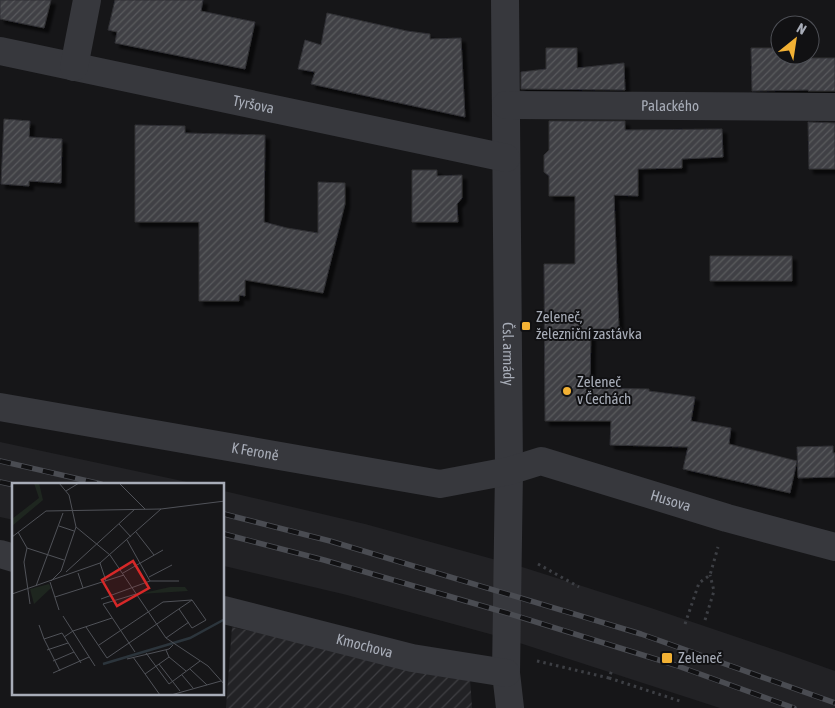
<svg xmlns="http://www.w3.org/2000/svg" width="835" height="708" font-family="'Asap Condensed',sans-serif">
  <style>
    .built { fill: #222225 }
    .industrial { fill: url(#industrial-furrows) }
    .building { fill: url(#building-hatch); stroke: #303034; filter: url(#shadow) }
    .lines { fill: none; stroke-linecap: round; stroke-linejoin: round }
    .path { stroke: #3d3f44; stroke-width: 3; stroke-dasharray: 2.5 4; stroke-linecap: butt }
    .minor { stroke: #37383d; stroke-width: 28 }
    .rail-casing { stroke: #4a4c52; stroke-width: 5.5 }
    .rail { stroke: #111113; stroke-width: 4; stroke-dasharray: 11; stroke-linecap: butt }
    .poi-dot { fill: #f2b134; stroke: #111113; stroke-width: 2 }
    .labels { text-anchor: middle; stroke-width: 4; stroke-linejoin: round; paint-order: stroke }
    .street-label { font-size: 15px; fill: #a8adb8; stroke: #111113 }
    .poi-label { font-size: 15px; fill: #a8adb8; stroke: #111113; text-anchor: start }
    .inset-river { fill: none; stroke: #2c353c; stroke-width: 2.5 }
    .inset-road { fill: none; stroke: #505258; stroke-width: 1 }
    .view { fill: #d62828; fill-opacity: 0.15; stroke: #d62828; stroke-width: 2.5 }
    .inset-edge { fill: none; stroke: #a8adb8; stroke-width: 2.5 }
  </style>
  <defs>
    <pattern id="industrial-furrows" width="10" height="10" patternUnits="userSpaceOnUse" patternTransform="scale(1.25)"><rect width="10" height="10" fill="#222225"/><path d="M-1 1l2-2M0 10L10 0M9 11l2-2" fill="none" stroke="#3f3f43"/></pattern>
    <pattern id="building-hatch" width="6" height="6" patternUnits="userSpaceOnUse" patternTransform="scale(1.25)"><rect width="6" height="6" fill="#404145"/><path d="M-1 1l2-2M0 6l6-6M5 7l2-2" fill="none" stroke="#595a5e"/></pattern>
    <filter id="shadow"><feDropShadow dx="4.5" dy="4.5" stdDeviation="1" flood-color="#0009"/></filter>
  </defs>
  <rect width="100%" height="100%" fill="#161618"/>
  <!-- built -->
  <path class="built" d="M0,442l187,40 8,2h-181v36l-14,-3z
    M224,491l141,33 157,43 129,41 139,47 45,16v37h-115l-219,-71 -154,-42 -123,-29z"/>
  <!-- industrial -->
  <path class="industrial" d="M232,627l238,51 2,30h-246z"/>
  <!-- building -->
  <path class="building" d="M0,0h51l-7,28 -44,-9z
    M115,0h88l-2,11 54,11 -10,47 -130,-26 2,-11 -9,-2z
    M327,13l80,18 23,3v5l31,-1 4,79 -154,-33 4,-12 -17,-3 7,-29 16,5z
    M546,48h31v20l47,-5 1,27 -104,-1v-17l25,-3z
    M751,48h29v7h17v3h38v33h-27v-1l-56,1z
    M4,119l26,2 -1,16 33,2 -1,44 -32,-2v5l-28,-2z
    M549,121h76v9l97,-1 1,28 -41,2v9l-44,1v27l-24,-1 5,134h-28l-1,59 59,1v2l46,6 -4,24 40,7 -2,16 68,17 -7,32 -107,-24 5,-22 -78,-2 1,-24h-66l-1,-157h31v-68h-26v-20l-5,-4v-17l5,-5z
    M808,122l27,1v46h-26z
    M135,125l50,1v7l80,2 -1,87 23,6 31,5v-51l27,1v21l-22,89 -78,-13v16l-6,-1v6h-40v-79h-64z
    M412,170h25v6l25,-1v23l-5,6 1,18h-46z
    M710,256h82v25h-82z
    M833,446v7h2v24l-37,1 -1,-31z"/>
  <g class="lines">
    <!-- path -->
    <path class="path" d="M538,564l41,23
      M705,620l9,-29 -4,-16
      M685,624l14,-41 11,-8 8,-28
      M537,661l72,17 3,-8
      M609,678l74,24"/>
    <!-- minor -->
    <g class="minor">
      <path id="s1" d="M505,0l4,471 -3,202 4,35"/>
      <path id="s2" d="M0,51l506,107"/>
      <path d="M74,67l13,-67"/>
      <path id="s3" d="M506,105l329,2"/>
      <path id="s4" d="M0,407l440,77 69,-13 32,-10 186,57 108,29"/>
      <path d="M0,554l14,4"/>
      <path id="s5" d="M224,610l188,48 94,15"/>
    </g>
    <!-- rail casing -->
    <g class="rail-casing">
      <path id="rail" d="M0,461l101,23
        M0,482l14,3
        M224,514l106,27 311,93 194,69
        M224,534l100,26 183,53 168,52 119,43"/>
    </g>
    <!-- rail -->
    <use href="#rail" class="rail"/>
  </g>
  <!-- markers -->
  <g class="poi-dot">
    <rect x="521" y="321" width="10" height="10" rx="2.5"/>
    <circle cx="567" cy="391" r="5"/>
    <rect x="661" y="652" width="12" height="12" rx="2.5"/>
  </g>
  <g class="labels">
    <!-- street labels -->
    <g class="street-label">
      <text dy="5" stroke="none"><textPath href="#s2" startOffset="259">Tyršova</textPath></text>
      <text dy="5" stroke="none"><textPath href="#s3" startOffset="164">Palackého</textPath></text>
      <text dy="5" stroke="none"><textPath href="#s1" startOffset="354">Čsl. armády</textPath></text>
      <text dy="5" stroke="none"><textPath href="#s4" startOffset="259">K Feroně</textPath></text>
      <text dy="5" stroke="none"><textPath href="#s4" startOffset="686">Husova</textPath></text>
      <text dy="5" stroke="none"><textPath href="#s5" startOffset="145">Kmochova</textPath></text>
    </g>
    <!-- poi labels -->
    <g class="poi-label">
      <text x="536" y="322">Zeleneč,<tspan x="536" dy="17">železniční zastávka</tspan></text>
      <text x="577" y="387">Zeleneč<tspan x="577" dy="17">v Čechách</tspan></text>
      <text x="678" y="663">Zeleneč</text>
    </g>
  </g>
  <!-- overview -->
  <g transform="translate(12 483)">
    <rect width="212" height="212" fill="#161618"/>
    <path d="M22,0h5l4,17 -31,26v-7l27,-21zM37,101l2,4 -17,16 -4,-15z" fill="#1e261f"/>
    <path d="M158,104h15l3,4 -49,3z" fill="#1e261f"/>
    <path class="inset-river" d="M91,181l87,-26 35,-19"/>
    <path class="inset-road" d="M47,0l10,12 7,32 34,28 56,83 42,28 17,19M107,0l26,26M54,8l13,-8M34,28l115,-2 64,-8M107,41l12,13M47,43l15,5M6,49l9,16 -3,14 6,42M124,49l18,23M0,54l34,-26M115,57l23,41M15,65l37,12M88,80l6,18M54,89l69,-63M66,90l5,15M111,90l40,-23M137,94l23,-12M39,98l10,-10 15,-44M38,99l9,28M24,103l27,-73M0,111l88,-31 61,-54M43,114l69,-22M89,116l49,-18h29M167,126l13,19 14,-8 -14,-20M51,133l32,50M27,142l5,14 18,-6 19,30M74,144l21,31 85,-58M52,154l9,-6 39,-13M154,155l23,-16M32,156l16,32M87,162l64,-43 29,-2M35,167l21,-7M154,167l3,7 17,14M123,169l-32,-48 33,-10M134,170l23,31 31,-23M121,174l27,38M115,176l42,-10 4,-4M41,178l21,-9M147,181l21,27M178,186l17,16M41,190l36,-16M133,191l24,-17M170,192l11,13M159,212l50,-14"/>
    <path class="view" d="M121,78l16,27 -32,18 -15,-26z"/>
    <rect width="212" height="212" class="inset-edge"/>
  </g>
  <!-- north arrow -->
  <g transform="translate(795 40) rotate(30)"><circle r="24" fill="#111113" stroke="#4d4f55"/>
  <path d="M0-4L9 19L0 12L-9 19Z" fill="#f2b134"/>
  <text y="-8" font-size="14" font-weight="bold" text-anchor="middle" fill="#a8adb8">N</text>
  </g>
</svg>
